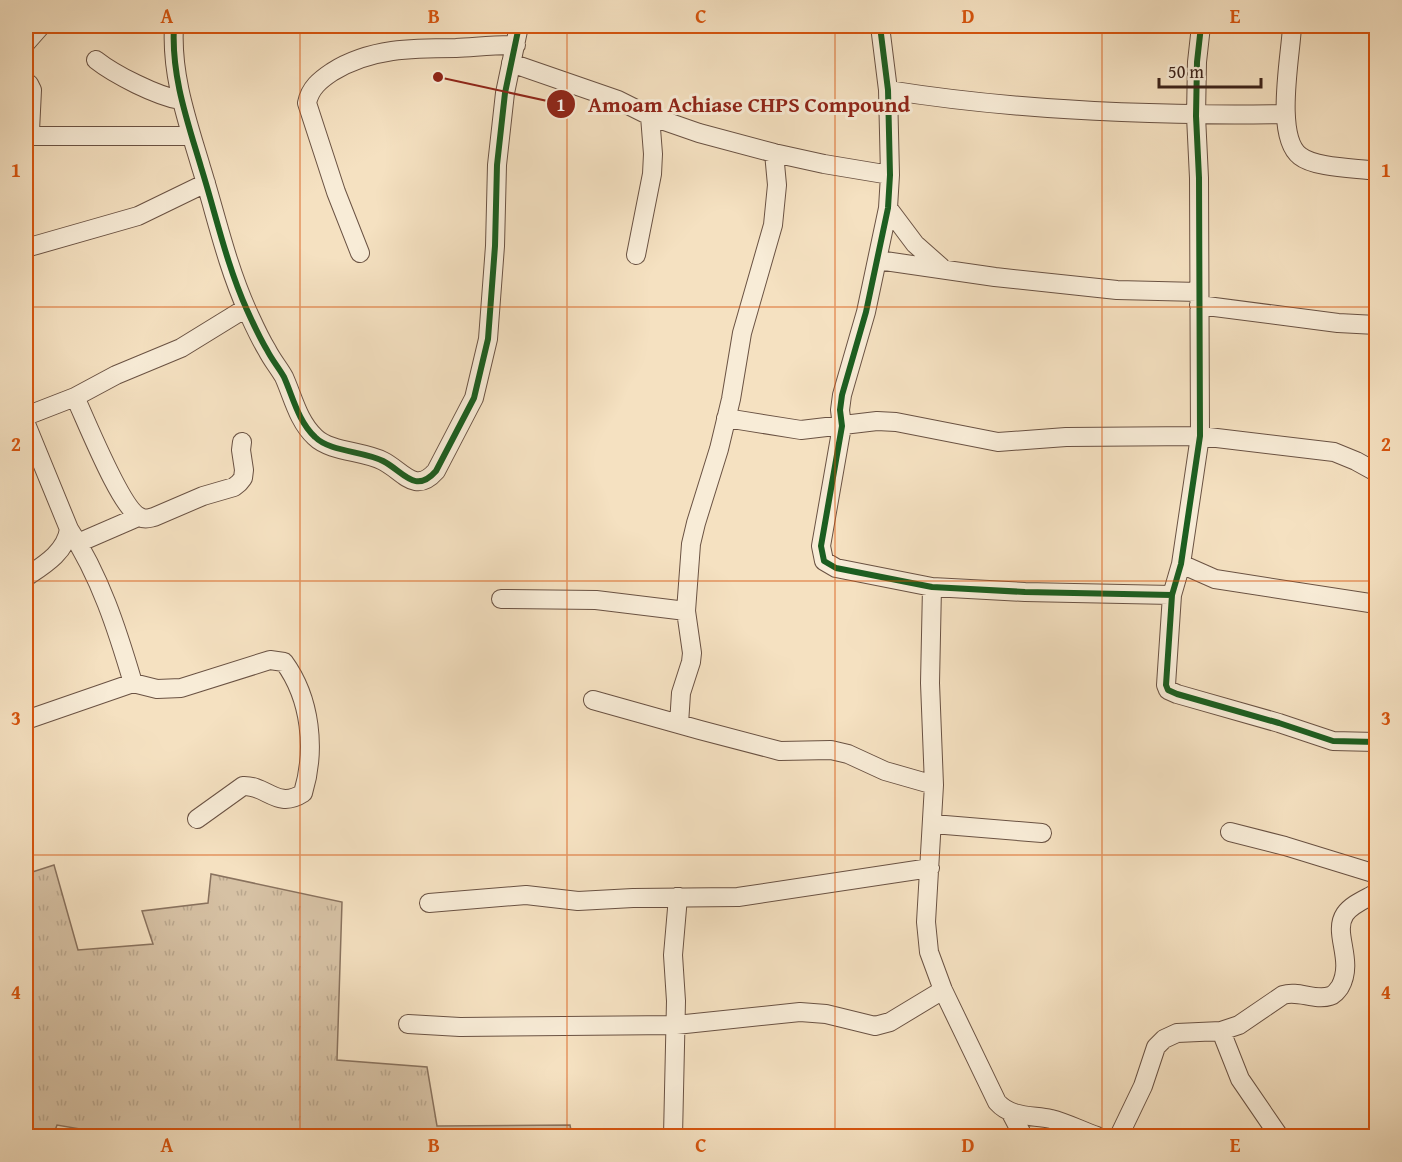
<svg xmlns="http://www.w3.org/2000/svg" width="1402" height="1162" font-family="'Gentium Book Plus',serif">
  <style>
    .grass { fill: url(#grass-tufts); stroke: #89725e; stroke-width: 1.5 }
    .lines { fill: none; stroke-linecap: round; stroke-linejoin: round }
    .minor-casing { stroke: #6a5243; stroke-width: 20 }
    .minor { stroke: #f8ecd7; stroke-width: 18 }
    .cycleway-casing { stroke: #f8ecd7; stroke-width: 10 }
    .cycleway { stroke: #1b5e20; stroke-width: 6 }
    .grid { fill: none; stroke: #d7540d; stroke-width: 1.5; stroke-opacity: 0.55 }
    .leader { fill: none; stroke: #8f2418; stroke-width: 2 }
    .callout-dot { fill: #8f2418; stroke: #f8ecd7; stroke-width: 2 }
    .mark-label { font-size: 18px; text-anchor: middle; font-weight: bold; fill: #fff }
    .callout-label { font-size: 22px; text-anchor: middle; font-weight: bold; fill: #8f2418; stroke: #f8ecd7; stroke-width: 6; stroke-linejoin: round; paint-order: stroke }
    .neatline { fill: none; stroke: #d7540d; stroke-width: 2 }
    .grid-label { font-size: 20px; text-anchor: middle; font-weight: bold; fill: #d7540d }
  </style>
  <defs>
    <pattern id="grass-tufts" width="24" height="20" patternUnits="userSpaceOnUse" patternTransform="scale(1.5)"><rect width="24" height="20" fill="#d6c1a4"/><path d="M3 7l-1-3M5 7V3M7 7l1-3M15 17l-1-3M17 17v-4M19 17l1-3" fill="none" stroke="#b9a68d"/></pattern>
  </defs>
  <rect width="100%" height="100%" fill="#f5e1c1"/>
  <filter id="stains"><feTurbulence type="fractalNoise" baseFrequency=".00333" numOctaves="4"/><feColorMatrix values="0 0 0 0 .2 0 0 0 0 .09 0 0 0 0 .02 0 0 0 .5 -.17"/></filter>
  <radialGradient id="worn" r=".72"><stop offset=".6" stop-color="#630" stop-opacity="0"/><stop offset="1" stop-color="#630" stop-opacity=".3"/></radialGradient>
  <!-- grass -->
  <path class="grass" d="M54,865l24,85 75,-6 -11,-33 66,-8 3,-29 131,28 -5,158 90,7 10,59 133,-1 2,11h-451l-64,-11 -4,11h-27v-262z"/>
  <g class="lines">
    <!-- minor casing -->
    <g class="minor-casing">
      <path id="minor" d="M174,26c-3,49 13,94 27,141 15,48 25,96 46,143 6,13 12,27 20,40 5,10 12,18 17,27 9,20 14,44 31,60 15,15 49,14 68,24 20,10 32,34 53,10l38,-73 14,-59 7,-93 2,-81 8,-72 14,-67
        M880,26l8,64 2,85 -2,33 -22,104 -24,83 -2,15 2,16 -21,120 3,15 12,7 96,19 93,5 147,3
        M1201,26l-4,36 -1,54 3,62 1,258 -19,128 -9,31 -6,90 2,5 9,4 102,29 54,18 43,1
        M1292,26c-1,29 -18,110 8,130 15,12 56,12 76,15
        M26,43l15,-17
        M96,60c19,15 61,36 84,40
        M511,63l107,37 32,16 49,17 75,20 50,11 66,11
        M26,82l3,2 3,6 -2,41 3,5h158
        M888,90c131,21 264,26 396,24
        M888,208l27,36 26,23
        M26,248l112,-32 68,-33
        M360,253l-24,-61 -29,-89c3,-15 13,-23 25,-31 38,-24 81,-24 124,-24 20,-1 40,-3 60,-3
        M636,255l16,-81 1,-20 -3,-38
        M878,260l117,17 122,13 82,2
        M1199,305l139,18 38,2
        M75,397c11,23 46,112 65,120 5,3 9,1 14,0l49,-21 31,-9 5,-4 4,-5 1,-8 -3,-20 1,-8
        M26,416l49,-19 41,-22 65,-27 65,-40
        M726,418l75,12 76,-9 19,1 102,20 68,-5 134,-1 134,16 22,9 20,11
        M26,424l43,105c31,47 48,100 64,154
        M78,543l60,-26
        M1181,564l34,15 161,25
        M26,577c18,-12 40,-25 43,-48
        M932,587l-2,96 4,102 -8,137 3,30 14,38 54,112c14,16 35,13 54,17 16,4 31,12 46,17
        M501,599l95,1 90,11
        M593,700l107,30 80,21 51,-1 17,4 37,17 49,14
        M26,720l107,-37 24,6 24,-1 89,-28 14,2c27,37 32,88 19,131 -26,17 -36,-8 -60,-7l-46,33
        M679,724l2,-31 10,-31 1,-9 -6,-42 5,-67 5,-21 23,-74 12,-50 11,-66 31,-108 4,-40 -3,-32
        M933,824l109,9
        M1230,832l55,14 91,28
        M429,903l97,-8 52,6 55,-3 105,-1 192,-29
        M408,1024l52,3 216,-2 124,-13 26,2 49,12 15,-4 53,-32
        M1221,1031l19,48 39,57
        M1011,1113l12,23
        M673,1136l3,-135 -3,-46 5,-58
        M1119,1136l24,-50 13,-39 8,-8 13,-6 44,-2 18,-6 44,-30c15,-5 32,6 47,1 4,-1 7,-5 10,-9 15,-27 -8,-54 5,-73 7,-10 21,-15 31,-21"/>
    </g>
    <!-- minor -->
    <use href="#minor" class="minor"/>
    <!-- cycleway casing -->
    <g class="cycleway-casing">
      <path id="cycleway" d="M174,26c-3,49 13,94 27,141 15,48 25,96 46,143 6,13 12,27 20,40 5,10 12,18 17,27 9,20 14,44 31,60 15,15 49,14 68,24 20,10 32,34 53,10l38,-73 14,-59 7,-93 2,-81 8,-72 14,-67
        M880,26l8,64 2,85 -2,33 -22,104 -24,83 -2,15 2,16 -21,120 3,15 12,7 96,19 93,5 147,3
        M1201,26l-4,36 -1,54 3,62 1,258 -19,128 -9,31 -6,90 2,5 9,4 102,29 54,18 43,1"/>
    </g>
    <!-- cycleway -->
    <use href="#cycleway" class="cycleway"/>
  </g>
  <!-- grid -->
  <path class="grid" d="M300,26v1110M567,26v1110M835,26v1110M1102,26v1110M26,307h1350M26,581h1350M26,855h1350"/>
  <!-- callouts -->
  <path class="leader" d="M438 77L561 104"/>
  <g class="callout-dot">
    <circle cx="438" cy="77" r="6"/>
    <circle cx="561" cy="104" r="15"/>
  </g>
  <g class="mark-label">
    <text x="561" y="111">1</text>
  </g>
  <g class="callout-label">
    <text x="749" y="112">Amoam Achiase CHPS Compound</text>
  </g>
  <!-- margin -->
  <rect width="1402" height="1162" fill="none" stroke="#f5e1c1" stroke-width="66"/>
  <!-- scale -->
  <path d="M1159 78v9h102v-9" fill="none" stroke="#3c2219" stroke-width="3"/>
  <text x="1168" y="78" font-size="18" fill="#3c2219" stroke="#f8ecd7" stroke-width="4.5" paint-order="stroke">50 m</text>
  <rect x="33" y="33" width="1336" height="1096" class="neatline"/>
  <g class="grid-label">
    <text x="167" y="23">A</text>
    <text x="434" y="23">B</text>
    <text x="701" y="23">C</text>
    <text x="968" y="23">D</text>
    <text x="1235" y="23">E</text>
    <text x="16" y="177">1</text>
    <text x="1386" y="177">1</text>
    <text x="16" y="451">2</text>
    <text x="1386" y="451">2</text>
    <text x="16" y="725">3</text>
    <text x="1386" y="725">3</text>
    <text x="16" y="999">4</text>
    <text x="1386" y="999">4</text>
    <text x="167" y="1152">A</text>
    <text x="434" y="1152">B</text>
    <text x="701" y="1152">C</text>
    <text x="968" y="1152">D</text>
    <text x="1235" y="1152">E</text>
  </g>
  <rect width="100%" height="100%" filter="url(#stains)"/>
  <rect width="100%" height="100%" fill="url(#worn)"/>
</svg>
